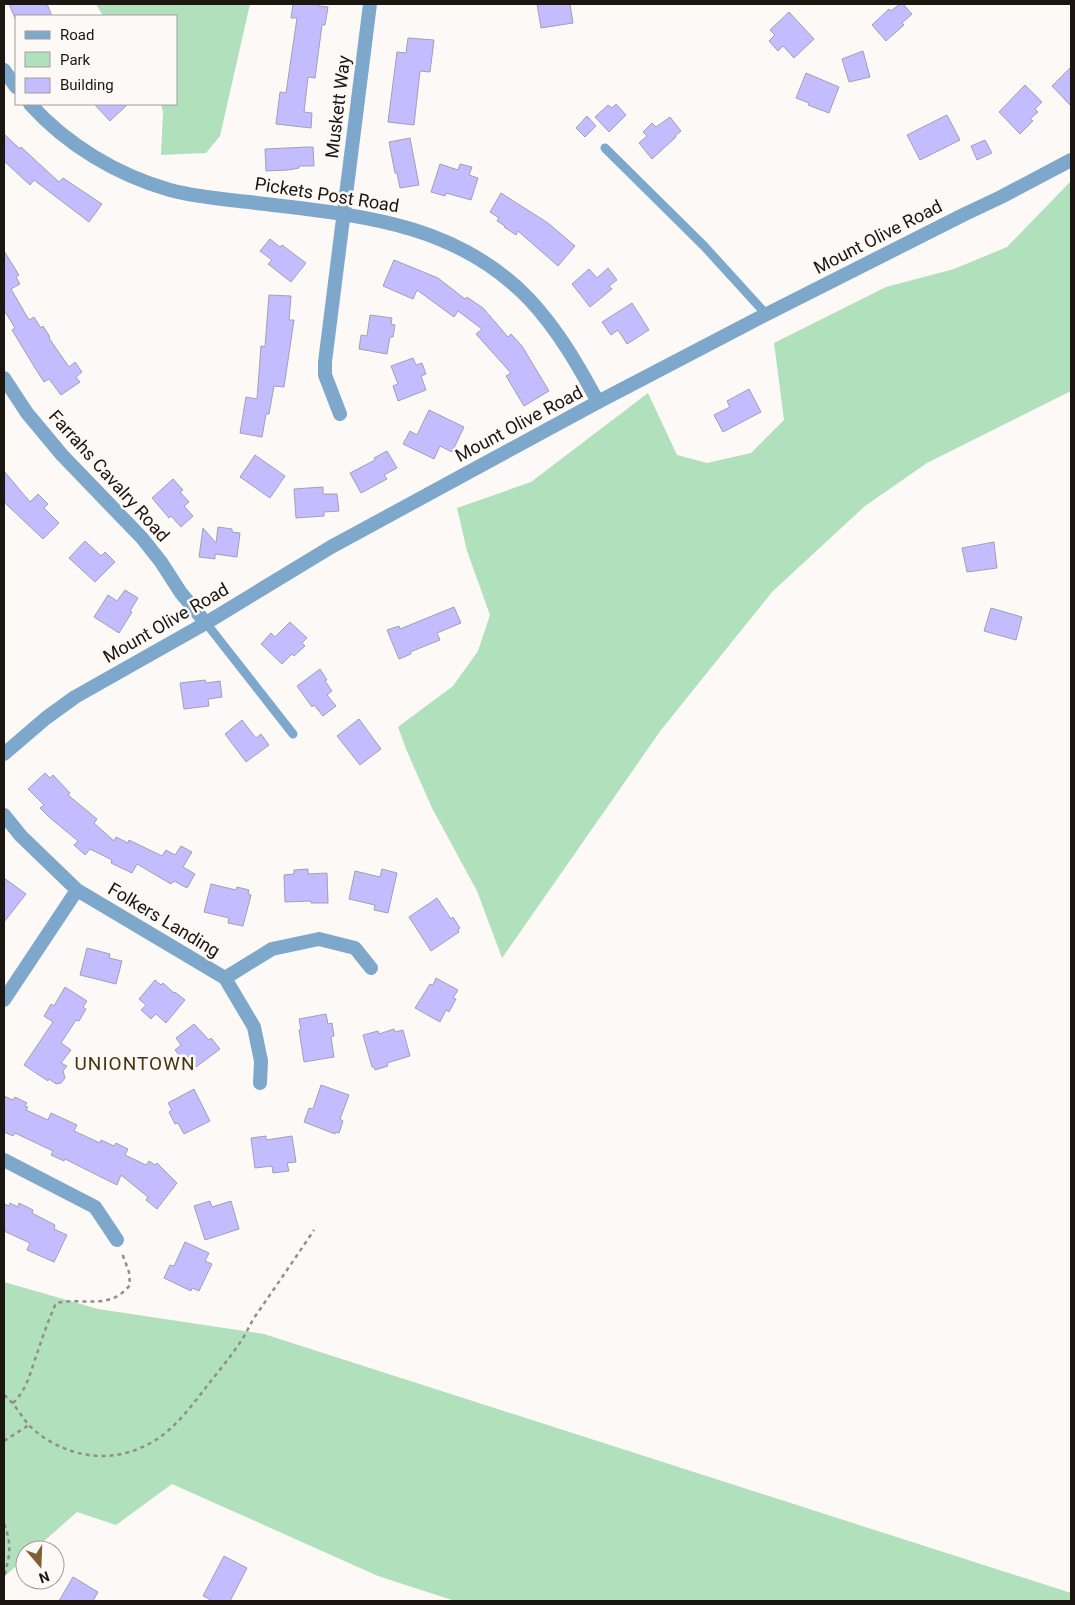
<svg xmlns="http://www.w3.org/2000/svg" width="1075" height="1605" font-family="Roboto,sans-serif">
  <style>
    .green { fill: #b1e0bd }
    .building { fill: #c3bcff; stroke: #a2a0b4 }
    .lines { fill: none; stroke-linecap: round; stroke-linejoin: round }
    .path { stroke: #938e8a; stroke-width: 2.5; stroke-dasharray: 4 4; stroke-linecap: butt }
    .service { stroke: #7ea8cb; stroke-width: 9 }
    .minor { stroke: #7ea8cb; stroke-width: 14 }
    .tertiary { stroke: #7ea8cb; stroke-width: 14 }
    .labels { text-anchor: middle; stroke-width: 5; stroke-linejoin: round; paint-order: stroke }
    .street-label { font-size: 18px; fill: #1c1611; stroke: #fdf9f6 }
    .neighbourhood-label { font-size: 19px; letter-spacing: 1px; fill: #49330e; stroke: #fdf9f6 }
  </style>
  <rect width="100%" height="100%" fill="#fdf9f6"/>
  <!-- green -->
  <path class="green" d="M96,4h154l-30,132 -14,17 -45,2 2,-43 -2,-8h15v-88h-73z
    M1071,181v210l-144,72 -62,43 -93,86 -111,138 -159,228 -25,-67 -45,-83 -26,-59 -8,-22 55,-41 25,-35 12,-36 -23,-64 -10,-43 74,-26 117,-89 29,62 30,8 44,-10 33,-33 -10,-77 112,-56 68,-18 53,-22z
    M4,1282l94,27 166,25 807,259v8h-616l-77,-25 -206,-92 -56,41 -39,-13 -43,38h-9v8l-21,19z"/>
  <!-- building -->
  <path class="building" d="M9,4h38l5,12h-36l-1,2z
    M293,4h26v2l9,1 -3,18h-3l-7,53 -7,-1 -4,35 8,1 -1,15 -35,-4 4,-32 6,1 11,-75h-6z
    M537,4h33l3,19 -32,5z
    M900,4h3l9,10 -10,9 2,2 -18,16 -14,-16 17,-16 2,2z
    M789,12l25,27 -20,19 -11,-12 -5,5 -9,-10 6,-6 -5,-5z
    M408,38l26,2 -4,32 -10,-1 -6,54 -26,-3 9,-70 9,1z
    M863,51l7,26 -21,5 -7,-23z
    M1071,67v39l-19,-20z
    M806,73l33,14 -10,26 -21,-8 1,-2 -13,-5z
    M1025,85l17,17 -7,7 3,3 -8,7 3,2 -13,13 -21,-22z
    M94,104h34l-18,17z
    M616,104l10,11 -17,17 -14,-15 13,-12 4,3z
    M947,115l13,25 -40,20 -13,-25z
    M587,116l9,10 -11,11 -9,-9z
    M670,117l11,14 -6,5 1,1 -24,22 -13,-16 8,-7 -4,-4 9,-9 4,4z
    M4,134l16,15 1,-2 38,35 4,-4 39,26 -13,18 -55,-42 -4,5 -26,-24z
    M410,138l9,47 -19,3 -3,-15h-2l-6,-31z
    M985,140l7,13 -15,7 -6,-14z
    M308,147h5l1,19h-15v2l-11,2 -22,1 -1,-22z
    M440,164l18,6 2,-6 12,3 -3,8 9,3 -7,22 -25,-7 -1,3 -14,-4z
    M501,193l47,30 27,23 -17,20 -40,-35 -2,4 -12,-8 1,-1 -8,-5 2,-3 -9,-6z
    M270,239l10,8 2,-2 24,18 -15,19 -23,-18 4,-4 -12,-9z
    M4,251l15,24 -3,2 4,7 -9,5 18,31 5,-3 7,11 2,-2 7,11 -1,1 20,29 6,-5 7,10 -6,5 4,5 -19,13 -12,-16 -5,3 -9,-14 -23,-38 3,-2 -11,-18z
    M394,260l44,18 27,21 2,-2 16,11 25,29 3,-3 11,12 27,45 -25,15 -18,-30 5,-3 -35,-39 6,-5 -24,-18 -4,6 -37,-27 -4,9 -30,-13z
    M608,268l9,12 -8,6 3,3 -22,18 -18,-23 17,-15 8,9z
    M269,295l22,1 -2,24h5l-10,67 -10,-1 -5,28h-3l-4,23 -22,-4 6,-36 11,2 4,-53 4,1z
    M632,303l17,27 -22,14 -9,-14 -7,5 -9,-13z
    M370,315l22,3 -1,6 4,1 -2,12h-3l-3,17 -28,-5 2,-14 6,1z
    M413,358l3,7 6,-2 4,11 -5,2 5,14 -28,11 -5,-15 5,-2 -7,-18z
    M749,389l12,23 -38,20 -9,-17 16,-8 -3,-6z
    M429,410l35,17 -12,25 -12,-6 -6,13 -31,-15 7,-13 7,4z
    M387,451l10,17 -13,7 3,4 -26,14 -11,-20 25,-13 -1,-2z
    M255,455l30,21 -15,22 -30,-21z
    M4,471l26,31 8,-8 10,10 -4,4 15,15 -16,16 -39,-37z
    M173,479l10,11 -3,2 9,10 -5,4 9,10 -12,11 -10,-11 -2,2 -17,-20z
    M323,487v7h14l2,17 -15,1v4l-28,2 -2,-29z
    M218,527l14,2v3l8,1 -3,24 -22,-3v5l-16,-2 4,-29 13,15z
    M85,541l16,15 4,-4 10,10 -20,20 -26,-24z
    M994,542l3,26 -30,4 -5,-24z
    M125,590l13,8 -8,13 2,1 -13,21 -25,-16 14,-22 9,6z
    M454,607l7,16 -24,10 3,7 -30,12 1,2 -12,5 -12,-29 12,-4 1,3z
    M991,608l31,9 -6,23 -32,-9z
    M290,622l17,16 -5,5 3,3 -11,10 -2,-2 -10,10 -21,-20 10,-11 4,4z
    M320,669l7,11 -2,1 7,10 -5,4 9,11 -13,10 -9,-11 -2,2 -15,-21z
    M205,680l1,3 14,-2 2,16 -14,2 1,7 -25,3 -4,-26z
    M359,719l22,30 -21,16 -23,-29z
    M242,720l14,18 5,-4 8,11 -23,17 -21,-28z
    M45,773l5,5 3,-3 17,18 -2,2 29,24 -3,4 20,18 2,-4 12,6 1,-3 33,16 4,-6 9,5 6,-9 11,6 -9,15 12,7 -8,14 -13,-7 -3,3 -34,-20 -5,9 -21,-10 1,-3 -22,-11 -5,6 -11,-10 4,-4 -29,-24 -9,-9 4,-3 -16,-16z
    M308,869v5l19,-1 1,30h-17v-2l-26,1 -1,-27 10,-1v-4z
    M382,869l15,4 -9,40 -14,-3 1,-5 -26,-6 6,-28 25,6z
    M4,878l22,16 -22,28z
    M211,884l25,6 1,-3 12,3 -1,4 3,1 -8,31 -15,-3 1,-5 -25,-6z
    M437,898l14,21 2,-2 7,11 -2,2 1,2 -28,19 -22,-34z
    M87,948l23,6 -1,4 13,3 -6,23 -36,-9z
    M436,978l22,12 -5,8 3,1 -7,13 -3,-2 -6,12 -25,-14 15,-24 3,1z
    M155,980l6,5 2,-2 11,10 1,-1 10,8 -19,23 -10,-9 -5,5 -10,-9 5,-5 -7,-6z
    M65,987l22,14 -4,6 3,2 -7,12 -3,-1 -15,23 10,7 -10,13 6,3 -4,5 2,7 -4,5 -5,1 -7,-5 -1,2 -24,-16 29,-43 -9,-6 7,-12 3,2z
    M326,1014l2,10 4,-1 2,13 -3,1 3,20 -30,5 -5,-32 2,-1 -2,-10z
    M194,1024l15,16 2,-2 9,11 -24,18 -8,-11 -5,4 -8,-10 6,-5 -5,-7z
    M394,1029l1,3 8,-2 7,26 -23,7 1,3 -13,4 -1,-3h-2l-9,-32 15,-4 1,3z
    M321,1085l28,10 -9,24 3,2 -4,12 -4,-1v2l-31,-12 5,-14 4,1z
    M194,1089l16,32 -26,13 -6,-11 -3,1 -6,-12 3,-2 -4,-7z
    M4,1096l9,4 2,-3 12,6 -2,3 3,1 -2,3 22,10 3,-7 26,12 -3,6 26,12 1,-3 13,6 2,-3 12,6 -3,6 21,10 3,-4 6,4 2,-2 20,20 -20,26 -11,-9 2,-3 -27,-22 -4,10 -52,-26 -1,2 -13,-6 2,-4 -38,-18 -2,3 -9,-4z
    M266,1136v4l26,-4 4,26 -9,1 2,8 -16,2 -1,-7 -17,2 -4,-30z
    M210,1201l2,6 19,-6 8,28 -34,11 -11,-34z
    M10,1203l8,4 1,-4 14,7 -1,3 23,12 -1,4 13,6 -13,27 -27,-12 3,-7 -26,-12v-27l5,2z
    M185,1242l24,11 -4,8 7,3 -13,27 -7,-3 -1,3 -27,-13 6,-13 4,1z
    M224,1556l23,12 -17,33h-17l-10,-5z
    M73,1577l25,15 -5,9h-34z"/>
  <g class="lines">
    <!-- path -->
    <path class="path" d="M4,1395c10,8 16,19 24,29 8,9 20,17 31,22 32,15 65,13 95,-5 20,-12 35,-32 50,-51 12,-16 26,-32 37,-49 5,-7 8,-15 13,-23 20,-29 40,-58 60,-88
      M13,1403c15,-14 18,-34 25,-52 5,-16 11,-32 18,-48 28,-6 53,8 74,-18l-1,-13 -7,-19
      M4,1441l25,-16
      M4,1524c8,19 6,33 0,52"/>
    <!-- service -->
    <path class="service" d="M605,148l99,98 62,68
      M206,623l87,111"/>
    <!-- minor -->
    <path class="minor" d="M4,70l12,17
      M30,104c37,41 87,71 140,86 26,7 52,9 79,12 102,13 203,17 280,97 29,31 49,66 69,103
      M4,378l23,35 35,42 80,83 19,24 20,31 25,30
      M340,414l-15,-39v-13l45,-358
      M4,815l17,21 56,54 148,88 29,49 7,34 -1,22
      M225,978l47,-29 47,-10 36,9 16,20
      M4,1000l73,-110
      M4,1160l91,47 22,33"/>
    <!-- tertiary -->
    <path class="tertiary" d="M4,754l42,-36 29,-21 131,-74 125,-76 267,-145 159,-83 206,-104 38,-18 70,-37"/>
  </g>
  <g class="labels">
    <!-- street labels -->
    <g class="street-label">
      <text transform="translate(338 107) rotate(-83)" y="6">Muskett Way</text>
      <text transform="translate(327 195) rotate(9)" y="6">Pickets Post Road</text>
      <text transform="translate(878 237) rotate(-27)" y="6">Mount Olive Road</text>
      <text transform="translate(519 424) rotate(-28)" y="6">Mount Olive Road</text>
      <text transform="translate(109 476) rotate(48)" y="6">Farrahs Cavalry Road</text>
      <text transform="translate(166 623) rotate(-30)" y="6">Mount Olive Road</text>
      <text transform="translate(164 920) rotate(31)" y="6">Folkers Landing</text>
    </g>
    <!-- neighbourhood labels -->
    <g class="neighbourhood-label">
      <text x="135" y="1070">UNIONTOWN</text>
    </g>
  </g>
  <!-- border -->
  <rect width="1075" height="1605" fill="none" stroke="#1c1611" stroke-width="10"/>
  <!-- legend -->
  <rect x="15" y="15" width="162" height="90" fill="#fdf9f6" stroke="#a39e9a"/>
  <rect x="25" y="31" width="25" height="8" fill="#7ea8cb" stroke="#a39e9a"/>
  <text x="60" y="40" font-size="15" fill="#1c1611">Road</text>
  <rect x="25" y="52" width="25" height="15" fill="#b1e0bd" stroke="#a39e9a"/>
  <text x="60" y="65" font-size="15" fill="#1c1611">Park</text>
  <rect x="25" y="78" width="25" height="15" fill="#c3bcff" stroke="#a39e9a"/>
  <text x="60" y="90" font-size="15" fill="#1c1611">Building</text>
  <!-- north arrow -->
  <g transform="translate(40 1565) rotate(161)"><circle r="24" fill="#fdf9f6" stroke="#a39e9a"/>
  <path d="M0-4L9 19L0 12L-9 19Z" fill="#7d6134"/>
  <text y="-8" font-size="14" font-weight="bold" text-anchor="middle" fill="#1c1611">N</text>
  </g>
</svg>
